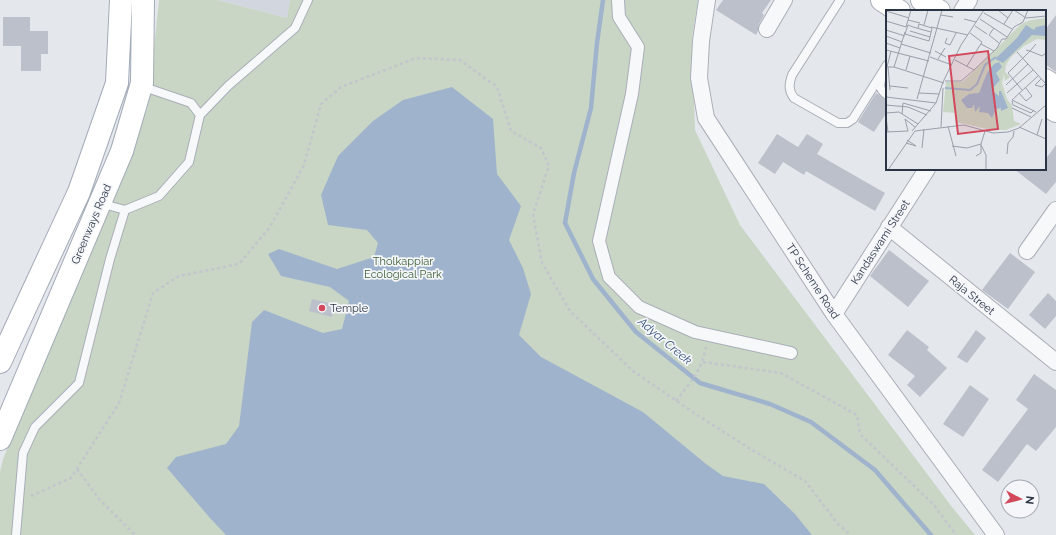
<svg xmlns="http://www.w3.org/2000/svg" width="1056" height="535" font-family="Raleway,sans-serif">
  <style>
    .built { fill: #d2d6de }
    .green { fill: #c9d6c5 }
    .water { fill: #9fb4cc }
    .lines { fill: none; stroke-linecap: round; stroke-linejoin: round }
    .stream { stroke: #9fb4cc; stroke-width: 4.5 }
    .building { fill: #bbc0ca }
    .service-casing { stroke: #a9aeb7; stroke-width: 10 }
    .pedestrian-casing { stroke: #a9aeb7; stroke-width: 14 }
    .minor-casing { stroke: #a9aeb7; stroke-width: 18 }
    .secondary-casing { stroke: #a9aeb7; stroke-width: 24 }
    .primary-casing { stroke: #a3abb8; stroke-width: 24 }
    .path { stroke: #c2c5cb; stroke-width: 2.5; stroke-dasharray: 3 3; stroke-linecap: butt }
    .service { stroke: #f7f8fa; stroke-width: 8 }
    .pedestrian { stroke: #f7f8fa; stroke-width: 12 }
    .minor { stroke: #f7f8fa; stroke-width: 16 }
    .secondary { stroke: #fff; stroke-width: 22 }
    .primary { stroke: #fff; stroke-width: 22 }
    .poi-dot { fill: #d1495b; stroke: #f4f6f9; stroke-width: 1.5 }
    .labels { text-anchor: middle; stroke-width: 3.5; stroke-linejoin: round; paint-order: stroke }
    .street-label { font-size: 11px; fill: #2b3445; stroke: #f4f6f9 }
    .park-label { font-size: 11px; fill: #3f6138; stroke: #f4f6f9 }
    .poi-label { font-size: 11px; fill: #2b3445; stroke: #f4f6f9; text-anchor: start }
    .water-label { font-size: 12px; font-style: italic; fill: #34527a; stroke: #f4f6f9 }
    .inset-river { fill: none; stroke: #9fb4cc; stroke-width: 2 }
    .inset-road { fill: none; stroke: #9a9fa9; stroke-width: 1 }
    .view { fill: #d1495b; fill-opacity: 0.15; stroke: #d1495b; stroke-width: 2 }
    .inset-edge { fill: none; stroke: #2b3445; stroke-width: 2 }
  </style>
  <rect width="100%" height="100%" fill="#e4e7ec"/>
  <!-- built -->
  <path class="built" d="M217,0h73l-3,18z"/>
  <!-- green -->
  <path class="green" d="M159,0h58l70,18 3,-18h408l-6,38 3,92 45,95 212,282 23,28h-975v-63l3,-13 145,-352z"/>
  <!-- water -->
  <path class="water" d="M452,87l41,32 4,55 24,32 -12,34 14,28 8,26 -12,41 22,22 102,55 63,52 17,12 41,8 31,30 17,21h-586l-16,-17 -43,-50 9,-11 50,-13 13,-18 13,-104 12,-12 59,23 19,-4 7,-28 -19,-14 -49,-11 -13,-22 11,-5 58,20 37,-12 4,-14 -11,-13 -39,-5 -7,-30 17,-39 35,-35 30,-21z"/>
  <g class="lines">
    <!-- stream -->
    <path class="stream" d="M603,0l-6,43 -6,65 -17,65 -9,50 28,56 43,53 64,51 70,21 41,18 64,48 56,65"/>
  </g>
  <!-- building -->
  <path class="building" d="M723,0h48l-9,13 2,2 -5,9 -1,7 -2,4 -40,-25z
    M1056,15v57l-11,-8v-34z
    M3,17h27v14h18v23h-7v17h-20v-25h-18z
    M876,93l11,7v12l-13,20 -16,-10z
    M777,134l21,13 9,-13 16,10 -6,10 68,39 -10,18 -69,-40 -2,4 -21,-13 -8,12 -17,-11z
    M1056,145v37l-10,12 -32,-25h31v-9z
    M889,250l40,31 -21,26 -38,-31z
    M1010,253l25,19 -27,37 -26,-19z
    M1048,293l8,8v15l-11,13 -16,-14z
    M312,299l24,6 -4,12 -23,-6z
    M907,330l22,17 -2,3 20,18 -27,29 -13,-12 8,-9 -27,-21z
    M976,330l10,8 -19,25 -10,-6z
    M1034,374l22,16v37l-20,24 -9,-7 -29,38 -16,-12 46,-61 -12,-9z
    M970,385l19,14 -26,38 -20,-13z"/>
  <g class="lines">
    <!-- service casing -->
    <g class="service-casing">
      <path id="service" d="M840,0l-48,75c-3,9 -4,15 2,23l44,25h9l6,-4 34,-54
        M882,77c-3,9 -3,12 5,18
        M200,115l28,-29 67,-58 13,-28
        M100,203l25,7 34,-14 30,-34 11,-47 -9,-12 -41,-14 -6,-4
        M16,535l7,-82 12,-26 44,-44 31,-124 15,-49"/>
    </g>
    <!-- pedestrian casing -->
    <g class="pedestrian-casing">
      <path id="pedestrian" d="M618,0l1,17 19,30 -6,47 -33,147 10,36 30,30 56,25 96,21"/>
    </g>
    <!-- minor casing -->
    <g class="minor-casing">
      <path id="minor" d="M707,0l-6,41 -2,37 7,40 128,196 162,221
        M962,11l7,-11
        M767,29l17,-29
        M889,227l167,135
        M1027,251l29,-41
        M834,314l93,-145"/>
    </g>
    <!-- secondary casing -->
    <g class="secondary-casing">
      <path id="secondary" d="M882,0l17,11
        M922,0l17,11
        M1045,80l11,7
        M1045,104l11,7"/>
    </g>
    <!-- primary casing -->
    <g class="primary-casing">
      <path id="primary" d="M0,362l79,-170 38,-109 4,-83
        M0,439l122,-288 20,-68 1,-83"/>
    </g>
    <!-- path -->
    <path class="path" d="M703,362l78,11 76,42 3,19 74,71 22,30
      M676,401c15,-20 25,-29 30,-54
      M77,469l22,30 36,36
      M31,496l40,-18 48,-75 34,-110 26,-17 60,-12 31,-37 34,-62 17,-61 20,-17 75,-29 44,2 37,27 14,44 30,17 8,18 -16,48 9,49 28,48 63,60 64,44 52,33 56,33 33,43 13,11"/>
    <!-- service -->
    <use href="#service" class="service"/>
    <!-- pedestrian -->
    <use href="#pedestrian" class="pedestrian"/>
    <!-- minor -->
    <use href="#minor" class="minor"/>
    <!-- secondary -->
    <use href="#secondary" class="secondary"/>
    <!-- primary -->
    <use href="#primary" class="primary"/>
  </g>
  <!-- markers -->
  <circle class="poi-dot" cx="322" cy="308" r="4"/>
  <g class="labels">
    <!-- street labels -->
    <g class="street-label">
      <text transform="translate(91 224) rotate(-67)" y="4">Greenways Road</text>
      <text transform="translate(880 242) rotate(-57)" y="4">Kandaswami Street</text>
      <text transform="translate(813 281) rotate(57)" y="4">TP Scheme Road</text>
      <text transform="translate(972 295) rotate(39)" y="4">Raja Street</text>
    </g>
    <!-- park labels -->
    <g class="park-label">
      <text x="403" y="265">Tholkappiar<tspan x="403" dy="13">Ecological Park</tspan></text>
    </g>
    <!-- poi labels -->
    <g class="poi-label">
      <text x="330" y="312">Temple</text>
    </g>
    <!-- water labels -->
    <g class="water-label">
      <text transform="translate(665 341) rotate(40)" y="4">Adyar Creek</text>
    </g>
  </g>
  <!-- overview -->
  <g transform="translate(886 10)">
    <rect width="160" height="160" fill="#e4e7ec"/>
    <path d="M160,8v22l-9,-1 -13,7 -13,11 -5,8 -1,7 5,5 -5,4 -1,-7 -2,9 5,16 5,6 2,16 7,3 -15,6h-14l-36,-8 1,-9 -14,-1 3,-30h16l6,-5 53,-53 10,-4z" fill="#c9d6c5"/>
    <path d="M140,15l8,5 2,-3 10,-2v11l-14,-1 -29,28 -8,-4 22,-21zM113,52l3,5 -6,6 4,7 -6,7v5l5,4v-5h2l7,17 -7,3v-3l-5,1 -4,9 -4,-5 -9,-1 1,-6 -5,6 -1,-8 -2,4h-5l-6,-8 8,-6 10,-1 8,-20 7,-9z" fill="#9fb4cc"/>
    <path class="inset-river" d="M59,78l25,2 7,-6 8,-19 11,-8"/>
    <path class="inset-road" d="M112,0l10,8M128,0l12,8 20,-2M0,1l23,7M98,3l28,16M55,5l12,2M78,9l12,3M94,9l27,18M22,10l12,3M0,11l20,6M118,14l9,-14M38,15l4,-15M89,16l12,8M20,17l5,-17M45,17l37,8M32,18l1,-4 13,4 -2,9 -1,4 -24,-7 3,-9 5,2 7,2 11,3M108,18l-5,7 10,8M0,20l19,6M24,21l20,6M0,26l16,6M61,28l-2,5 5,2 6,-12M0,33l14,5M15,34l30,9M95,34l13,7M0,40l43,11M140,40l4,1 6,-7M49,41l11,6M131,42l29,32M44,47l22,8M52,49l7,-11M69,50l19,10M81,56l15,-24 -12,-9M0,57h8l50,16M1,57l4,-16M2,57l2,23M8,57l11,-35M20,60l4,-14M155,69l-6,6 7,2 3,-3M59,71h16l13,-11 23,-22 5,-9h4l8,-12 9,-5 5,-12M120,75l22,-21M4,76l18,2M136,80l-14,-17 22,-22 12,5 4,-3M33,83l20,1M121,83l26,-23M133,83l7,8 6,-5 -7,-9M0,87l50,6M31,89l25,-89M126,91l1,4 18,8 3,-3M0,95l22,2 19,8M126,98l19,9M150,102l-24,-12 26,-24M0,103l13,-1 19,12M16,104l1,-11 28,8M0,107l2,15M62,116l8,30M55,117l2,-39M133,117l27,12M22,121l-3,-12 10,8M26,121l24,-28 7,-21 18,-37 23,-35M0,122l22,-1M151,125l5,-16M20,133l10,3 -9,-6M95,135l5,10v15M66,136l15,2 14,-4M36,138l2,-19M121,144l1,-11 5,-6 1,-6M90,146l5,-3v-9l4,-13M2,160l27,-39 49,-6 29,8 15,-1 11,-4 27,-23"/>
    <path class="view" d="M102,41l10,78 -40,5 -9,-78z"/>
    <rect width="160" height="160" class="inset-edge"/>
  </g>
  <!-- north arrow -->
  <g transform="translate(1020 499) rotate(97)"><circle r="19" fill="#f4f6f9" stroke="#a4a8b1"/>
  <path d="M0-3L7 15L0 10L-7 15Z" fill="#d1495b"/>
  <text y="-6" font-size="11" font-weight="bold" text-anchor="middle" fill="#2b3445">N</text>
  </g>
</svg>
